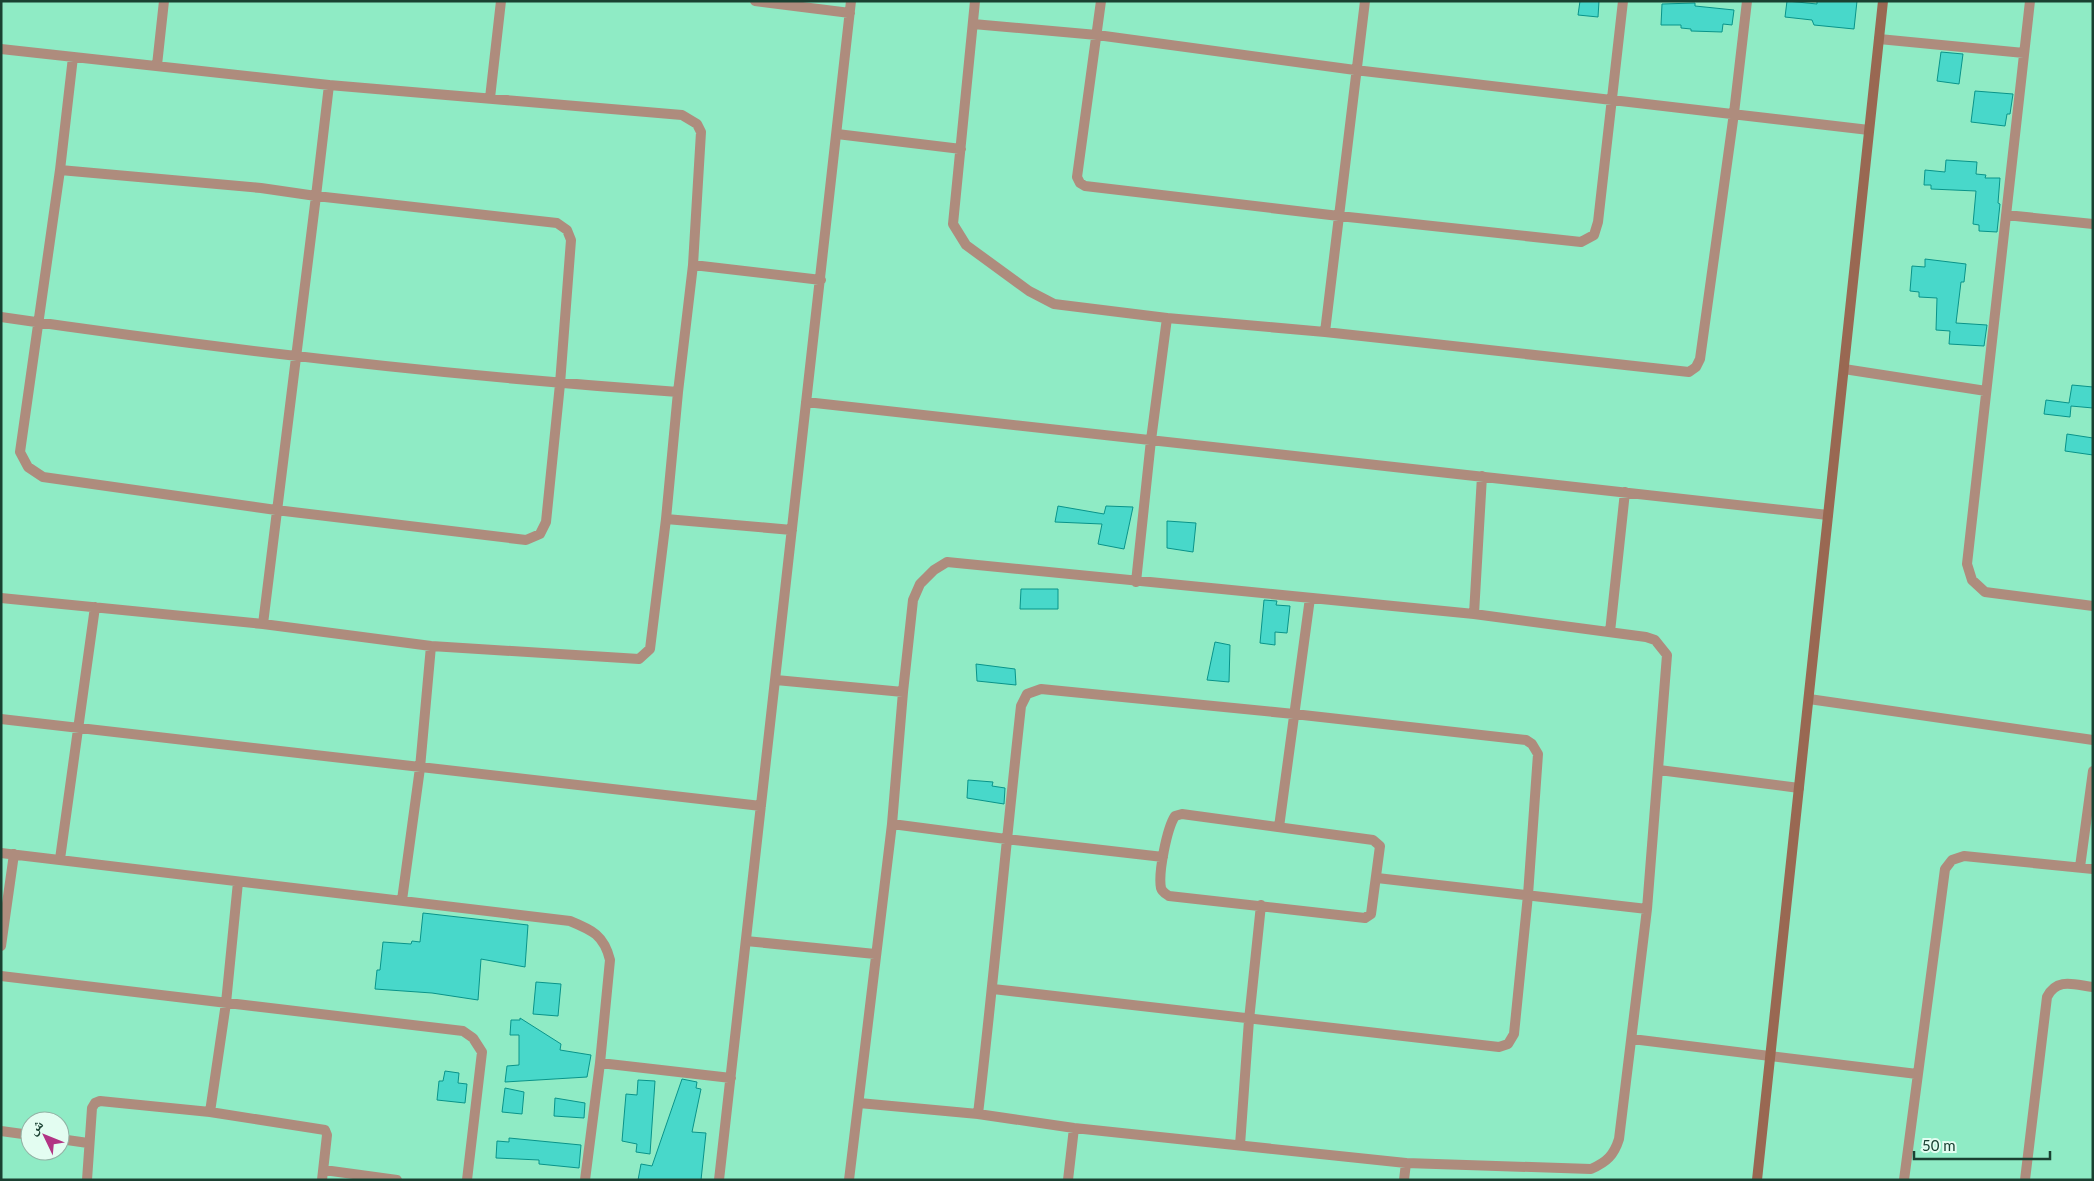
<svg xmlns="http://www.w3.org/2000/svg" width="2094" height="1181" font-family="Lato,'Noto Naskh Arabic',sans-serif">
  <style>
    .building { fill: #48d8ca; stroke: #09948a }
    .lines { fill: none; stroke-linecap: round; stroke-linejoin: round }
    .street { stroke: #ae8c7d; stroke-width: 10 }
    .secondary { stroke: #996852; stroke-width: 10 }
  </style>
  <rect width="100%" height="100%" fill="#8febc5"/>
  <!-- building -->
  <path class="building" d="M1580,1h19l-1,16 -20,-2z
    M1787,1l30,3v-3h40l-3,28 -40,-4 -2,-5 -27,-3z
    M1695,3v3l39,4 -2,15 -9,-1 -1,8 -31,-1v-2l-10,-1v-3h-20l1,-21z
    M1941,52l22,2 -4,30 -22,-3z
    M1975,91l38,3 -3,20h-3l-2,12 -34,-4z
    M1946,160l31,2 -1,12 10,1 -1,3h15l-2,25 2,1 -3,28 -18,-1v-6l-6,-1 3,-33 -45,-2v-4h-7l1,-15 20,2z
    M1925,259l41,5 -2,18h-3l-5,41 31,2 -3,21 -35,-2 1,-13 -14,-1 1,-32 -18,-1v-5l-9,-1 2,-25 13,1z
    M2072,385l21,2v21l-22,-2 -1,11 -26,-3 2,-14 23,3z
    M2067,434l26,4v17l-28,-4z
    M1058,506l46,8 2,-8 27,1 -9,42 -26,-5 4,-20 -47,-2z
    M1167,521l29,2 -3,29 -26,-4z
    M1021,589h37v20h-38z
    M1264,600l13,1 -1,4 14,1 -3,27 -12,-1v13l-15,-2z
    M1215,642l15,3 -1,37 -22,-2z
    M976,664l39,5 1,16 -39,-4z
    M968,780l25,2 -1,4 13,2 -1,16 -37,-6z
    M423,913l105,12 -3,42 -44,-8 -3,41 -46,-7 -57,-4 2,-19h3l3,-28 28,2 1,-3 8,1z
    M536,982l25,2 -3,32 -25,-2z
    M520,1018l41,26 -1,6 31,5 -4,22 -82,5 2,-16 12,-1v-30h-9l1,-15h9z
    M445,1071l14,2 -1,10 9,1 -2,19 -28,-3 2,-19h4z
    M682,1079l15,3 -1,6 5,1 -9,43 14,1 -5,47h-63l3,-16 11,2z
    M638,1080l17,1 -5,73 -14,-2 1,-8 -15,-3 4,-47 11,1z
    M505,1088l19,4 -2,22 -20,-2z
    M555,1098l30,5 -1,15 -30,-2z
    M509,1138l72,7 -2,23 -40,-4v-4l-43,-2 1,-17 12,1z"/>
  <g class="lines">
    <!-- street -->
    <path class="street" d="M755,1l95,12
      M975,1l-22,223 13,21 63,46 25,13 113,14 158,14 364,40 7,-5 4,-8 34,-246 13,-112
      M1101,1l-24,176 3,6 5,3 254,30 242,26 13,-7 4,-13 25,-221
      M2030,1l-63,563 5,16 13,12 108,14
      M973,24l124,11 258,35 514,60
      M1879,39l145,14
      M1,49l328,36 353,30 15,9 4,8 -8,133 -15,127 -12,127 -16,130 -11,10 -208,-13 -168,-22 -262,-26
      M73,57l-13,113 -40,282 8,15 15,10 233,33 250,30 14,-6 6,-12 14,-138 11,-144 -4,-10 -10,-7 -241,-27 -53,428
      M157,65l7,-64
      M490,98l11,-97
      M837,134l124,15
      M60,170l201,18 55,8 13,-111
      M2006,215l87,9
      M693,265l128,15
      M1,317c225,33 451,59 677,75
      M1325,332l40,-331
      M1844,369l142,22
      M806,402l1022,113
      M666,519l126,11
      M1136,582l15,-142 16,-122
      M1474,614l8,-138
      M1610,632l15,-140
      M776,680l127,12
      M1809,699l284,41
      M1,719l760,87
      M1659,770l140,18
      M1182,814l191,26 7,6 -9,68 -6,4 -196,-22c-3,-2 -7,-4 -8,-8 -3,-15 6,-60 14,-72z
      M892,824l114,15 157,18
      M1279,827l31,-229
      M1,853l569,68c22,9 34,14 40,39l-10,103 -15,117
      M60,859l35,-252
      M2080,867l13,-96
      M1377,878l270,31
      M402,900l18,-132 11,-122
      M746,941l129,13
      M1,946l13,-92
      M1,976l462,55 10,7 9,14 -15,128
      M1632,1039l285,35
      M600,1063l131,15
      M210,1112l16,-109 12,-121
      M978,1114c16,-136 28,-272 43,-408l6,-12 14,-5 253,25 232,26 6,4 6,10 -10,141 -14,139 -6,10 -9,3 -506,-58
      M1,1131l29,4
      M60,1139l28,4
      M1240,1145l9,-125 12,-115
      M324,1170l73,10
      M87,1180l5,-72 3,-5 5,-2 110,11 115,18 2,5 -5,45
      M719,1180l132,-1179
      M849,1180l43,-356 11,-132 10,-92 7,-16 14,-14 13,-8 527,52 172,23 9,3 12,15 -20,254 -28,230c-5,16 -12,23 -28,30l-185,-6 -332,-35 -96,-14 -119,-11
      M1068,1180l6,-52
      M1404,1180l2,-17
      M1904,1180l41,-311 7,-9 12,-4 129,13
      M2025,1180l22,-183c10,-20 28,-12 46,-10"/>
    <!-- secondary -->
    <path class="secondary" d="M1757,1180l126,-1179"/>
  </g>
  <!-- border -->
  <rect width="2094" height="1181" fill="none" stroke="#1a4132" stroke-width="5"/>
  <!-- north arrow -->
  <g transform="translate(45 1136) rotate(313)"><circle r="24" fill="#e3fdf1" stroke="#93b2a5"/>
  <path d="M0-4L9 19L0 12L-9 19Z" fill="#b23484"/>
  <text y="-8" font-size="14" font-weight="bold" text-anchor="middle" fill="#1a4132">ش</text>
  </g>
  <!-- scale -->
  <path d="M1914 1151v8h136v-8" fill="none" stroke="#1a4132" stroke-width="2.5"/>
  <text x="1922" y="1151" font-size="15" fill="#1a4132" stroke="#e3fdf1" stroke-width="4" paint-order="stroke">50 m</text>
</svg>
